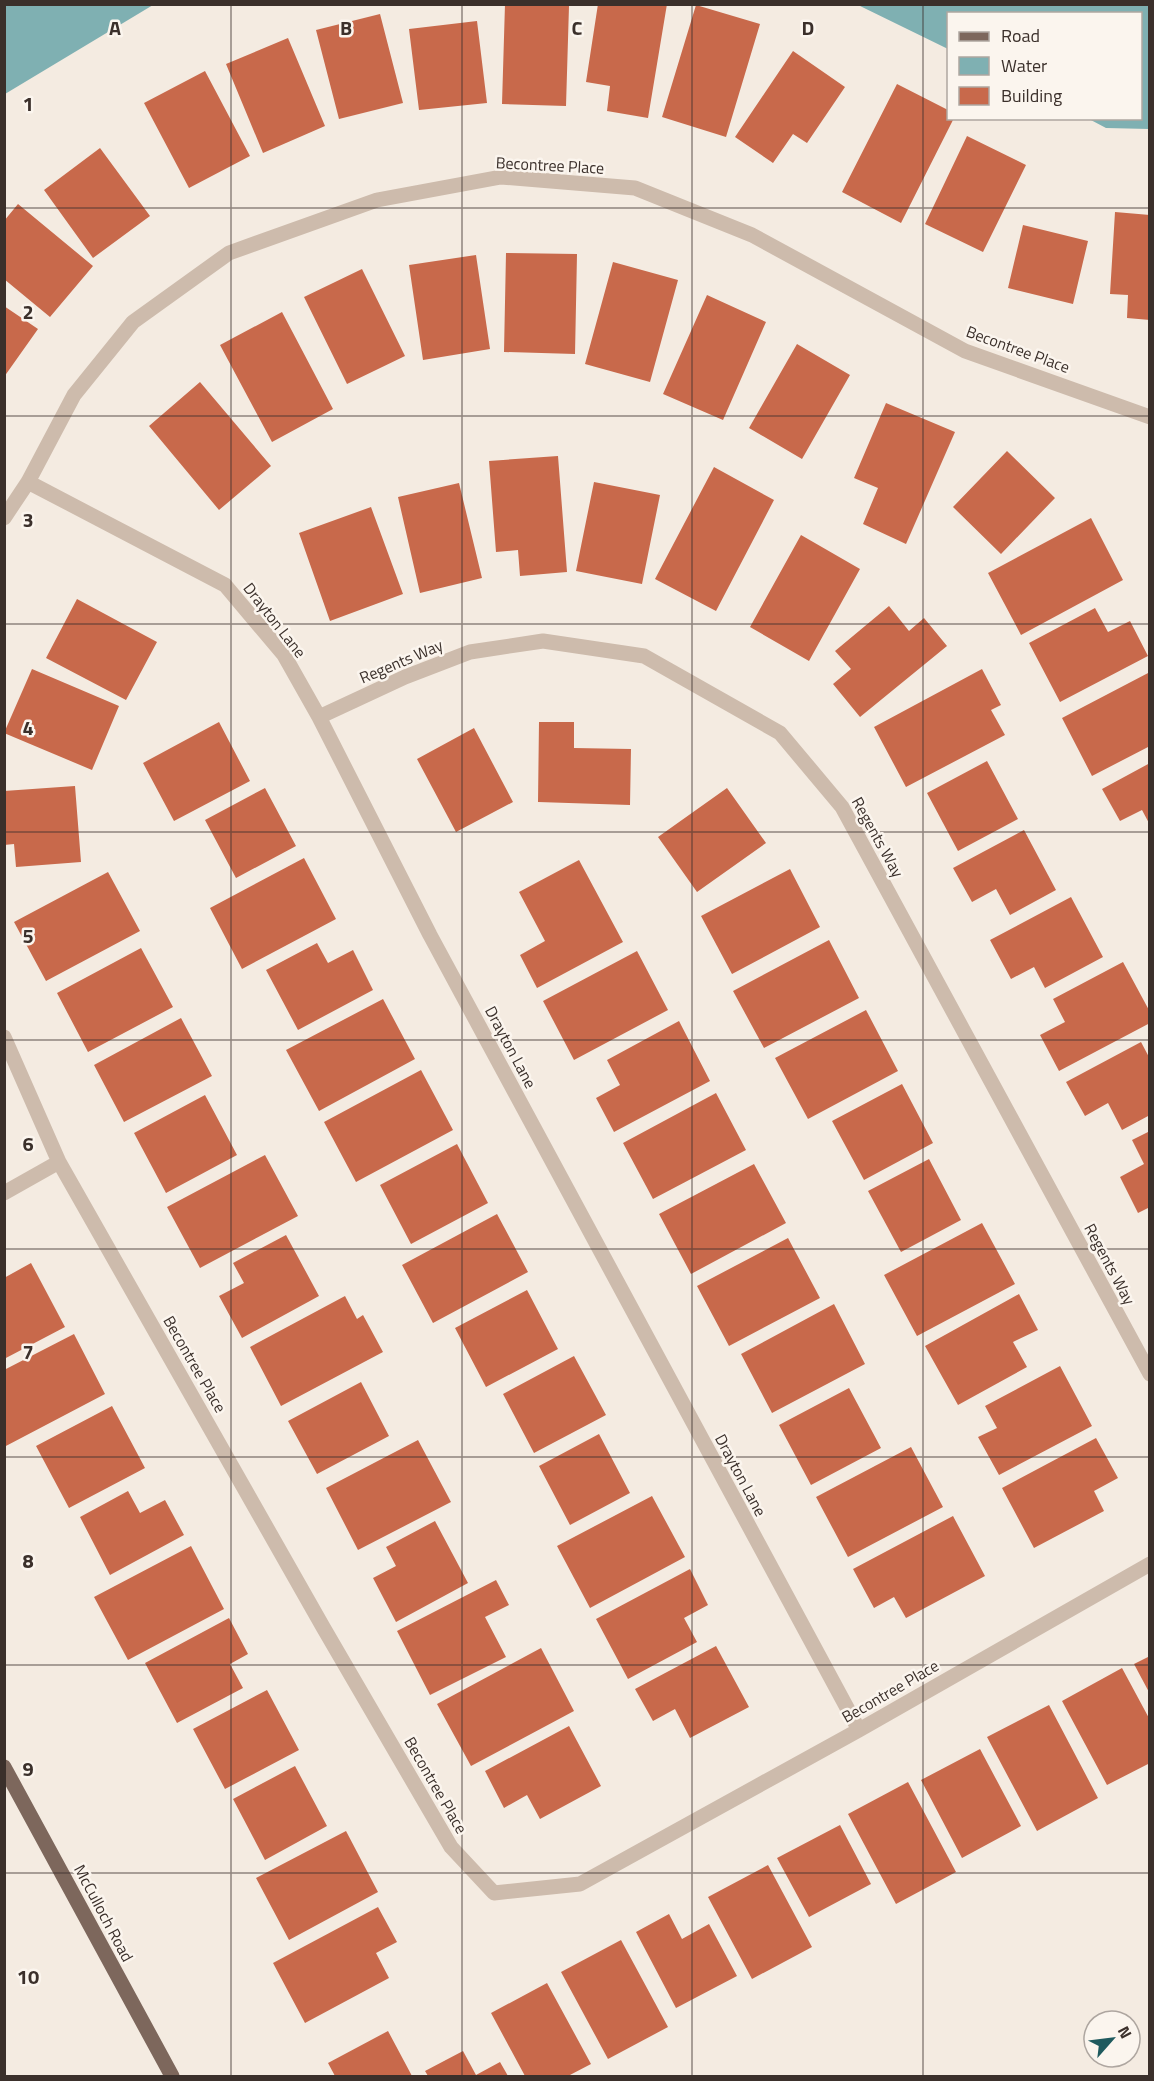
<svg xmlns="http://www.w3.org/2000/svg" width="1154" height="2081" font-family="'Titillium Web',sans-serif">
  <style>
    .water { fill: #7fb0b2 }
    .building { fill: #c8694b }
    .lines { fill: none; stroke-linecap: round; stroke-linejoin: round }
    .minor { stroke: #cdbbac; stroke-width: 15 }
    .major { stroke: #7d675c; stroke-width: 15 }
    .grid { fill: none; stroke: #3b302b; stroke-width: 1.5; stroke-opacity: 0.55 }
    .labels { text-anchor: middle; stroke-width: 5; stroke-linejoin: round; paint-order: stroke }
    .street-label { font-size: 16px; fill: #3b302b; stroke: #fbf5ee }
    .grid-label { font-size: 20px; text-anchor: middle; font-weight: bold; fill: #3b302b; stroke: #fbf5ee; stroke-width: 5; stroke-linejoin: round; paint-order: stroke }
  </style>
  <rect width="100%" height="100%" fill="#f4ebe1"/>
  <!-- water -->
  <path class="water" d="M5,4h148v1l-148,89z
    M858,5h291v124l-43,-1 -17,-9 51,-1v-104h-192v35z"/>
  <!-- building -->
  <path class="building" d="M505,4l64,2 -3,100 -64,-2z
    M598,4h69l-19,114 -41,-7 3,-25 -24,-4z
    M696,5l64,19 -34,113 -64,-20z
    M380,14l23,89 -64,16 -23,-89z
    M477,21l10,82 -68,7 -10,-81z
    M288,38l37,88 -62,27 -37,-89z
    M793,51l52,36 -38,56 -14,-9 -20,29 -38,-26z
    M205,71l45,85 -61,32 -45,-85z
    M897,84l51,26v8h6l-53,105 -59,-31z
    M967,136l59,29 -43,87 -58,-28z
    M100,148l50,68 -57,42 -49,-68z
    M18,204l75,62 -43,51 -46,-38v-58z
    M1115,212l35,3v105l-23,-2 1,-23 -18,-1z
    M1023,225l65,16 -15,63 -65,-16z
    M506,253l71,1 -2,100 -71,-2z
    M476,255l14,94 -67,11 -14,-95z
    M613,262l65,18 -28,102 -65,-18z
    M362,269l43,87 -58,28 -43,-87z
    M707,295l59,27 -43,98 -60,-26z
    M4,306l34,23 -34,48z
    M282,312l51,97 -61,33 -52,-97z
    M797,344l53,31 -48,84 -53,-31z
    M200,382l71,84 -52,44 -70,-84z
    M886,403l69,29 -49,112 -43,-20 15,-36 -24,-10z
    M1007,451l48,47 -54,56 -48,-47z
    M558,456l9,116 -47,4 -2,-26 -22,2 -7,-91z
    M714,467l60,33 -58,111 -61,-32z
    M594,482l66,13 -18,89 -66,-13z
    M459,483l23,95 -62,15 -22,-96z
    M371,507l32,87 -73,27 -31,-88z
    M1091,518l32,62 -102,55 -33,-62z
    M801,535l59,34 -51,92 -59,-34z
    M77,599l80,43 -31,58 -80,-42z
    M889,606l20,25 15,-13 23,28 -87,71 -27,-33 18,-15 -16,-18z
    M1095,608l13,24 22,-11 18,35 -88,46 -31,-59z
    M32,669l87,37 -27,64 -88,-37z
    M982,669l19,36 -10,5 14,25 -99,52 -32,-60z
    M1150,672v74l-58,30 -30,-58z
    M219,722l31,59 -76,40 -31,-58z
    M539,722h35v26l57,1 -1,56 -92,-3z
    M474,728l39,74 -57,30 -39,-73z
    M987,761l31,58 -60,32 -31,-58z
    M1150,763v62l-8,-15 -22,11 -18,-32z
    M75,786l6,76 -65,5 -2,-23 -10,1v-54z
    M265,788l31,58 -60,32 -31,-58z
    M727,788l39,55 -69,49 -39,-55z
    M1024,830l32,60 -46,25 -14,-26 -24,13 -19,-34z
    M304,858l32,61 -94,50 -32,-61z
    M579,860l44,82 -86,46 -17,-33 25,-14 -26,-49z
    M790,869l30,58 -88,47 -31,-58z
    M108,872l32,59 -94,50 -32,-59z
    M1071,897l32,60 -58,31 -11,-21 -23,12 -21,-39z
    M829,940l30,58 -95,50 -31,-57z
    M317,943l11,20 25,-13 20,40 -75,40 -32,-60z
    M141,948l32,59 -85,45 -31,-59z
    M637,951l31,59 -94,50 -31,-59z
    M1123,962l27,50v11l-91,48 -19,-36 25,-13 -12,-23z
    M383,999l32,60 -96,52 -33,-61z
    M866,1010l32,61 -90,48 -33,-61z
    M181,1018l31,58 -88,46 -30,-57z
    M679,1021l31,60 -96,51 -18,-34 24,-13 -13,-25z
    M1141,1042l9,17v56l-28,15 -14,-27 -23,13 -19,-34z
    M421,1070l32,60 -97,52 -32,-60z
    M902,1084l31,59 -69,37 -32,-59z
    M716,1093l30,57 -93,49 -30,-56z
    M205,1095l32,60 -71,38 -32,-60z
    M1150,1131v76l-12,6 -18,-36 24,-13 -12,-24z
    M457,1144l31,59 -77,41 -31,-59z
    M265,1155l33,61 -98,52 -33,-61z
    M929,1159l32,61 -60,32 -33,-61z
    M754,1164l32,59 -95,51 -32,-60z
    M497,1214l31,58 -95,51 -31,-58z
    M982,1223l33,61 -98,52 -33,-61z
    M286,1235l33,61 -77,42 -23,-42 25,-13 -11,-20z
    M788,1238l32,60 -91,48 -32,-60z
    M31,1263l34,64 -61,32v-81z
    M527,1290l31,59 -72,38 -31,-59z
    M1019,1294l19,36 -25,12 14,25 -69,38 -33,-59z
    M345,1296l12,23 6,-4 20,37 -102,54 -31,-59z
    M834,1304l31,60 -93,49 -31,-59z
    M74,1334l31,60 -101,53v-77z
    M574,1356l32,59 -72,38 -31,-59z
    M1060,1366l32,60 -93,49 -21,-38 19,-9 -12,-22z
    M361,1382l28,54 -72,38 -29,-53z
    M849,1388l32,60 -70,37 -32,-60z
    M112,1406l33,62 -76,40 -33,-62z
    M599,1434l31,59 -60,32 -31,-59z
    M1096,1438l22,40 -24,13 10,20 -70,37 -32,-60z
    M418,1440l33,62 -93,48 -32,-62z
    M911,1447l32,60 -95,50 -32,-60z
    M128,1491l12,22 25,-13 19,35 -74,40 -30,-58z
    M652,1496l33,61 -95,51 -33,-62z
    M953,1516l32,60 -79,42 -12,-21 -20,11 -21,-39z
    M435,1521l33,62 -72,39 -23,-44 23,-12 -10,-19z
    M191,1546l33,63 -96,51 -34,-63z
    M690,1569l18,36 -24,13 13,24 -69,37 -32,-60z
    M496,1580l13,25 -24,12 21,40 -76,38 -33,-64z
    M229,1618l19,36 -18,10 13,24 -66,35 -32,-60z
    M716,1646l33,61 -59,31 -15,-29 -22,12 -18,-32z
    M541,1648l33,63 -103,55 -34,-62z
    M1150,1656v38l-16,-30z
    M1122,1668l28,52v43l-43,22 -45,-84z
    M267,1690l32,60 -74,39 -32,-60z
    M1049,1705l49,93 -61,33 -50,-94z
    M569,1726l32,60 -61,33 -13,-24 -23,13 -19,-37z
    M980,1749l41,77 -59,32 -41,-78z
    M295,1766l32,60 -62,34 -32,-61z
    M908,1782l48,90 -60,32 -48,-90z
    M840,1825l31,59 -62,33 -32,-59z
    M346,1831l32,61 -89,48 -33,-62z
    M768,1865l44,82 -60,32 -44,-82z
    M378,1907l19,35 -21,11 13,25 -84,45 -32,-60z
    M669,1914l13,25 27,-15 28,52 -61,32 -40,-76z
    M621,1940l47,87 -60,32 -47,-87z
    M547,1983l44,81 -23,12h-43l-34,-63z
    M388,2031l24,45h-77l-7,-13z
    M463,2051l13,24 24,-13 8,14h-80l-3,-5z"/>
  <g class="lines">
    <!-- minor -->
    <path class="minor" d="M28,482l197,103 59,70 35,62 111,218 429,795
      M4,518l24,-36 46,-87 59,-73 96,-69 148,-53 124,-23 134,11 117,47 213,116 185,66
      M319,717l86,-40 65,-25 73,-11 101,15 136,77 62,74 308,567
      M4,1037l55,125 264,465 128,220 43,46 86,-9 279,-154 291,-166
      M4,1193l55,-31"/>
    <!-- major -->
    <path class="major" d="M4,1767l168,309"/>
  </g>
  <!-- grid -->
  <path class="grid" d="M231,4v2072M462,4v2072M692,4v2072M923,4v2072M4,208h1146M4,416h1146M4,624h1146M4,832h1146M4,1040h1146M4,1249h1146M4,1457h1146M4,1665h1146M4,1873h1146"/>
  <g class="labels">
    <!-- street labels -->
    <g class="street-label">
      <text transform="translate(550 165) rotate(3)" y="6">Becontree Place</text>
      <text transform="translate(1018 349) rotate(20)" y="6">Becontree Place</text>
      <text transform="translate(275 620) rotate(52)" y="6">Drayton Lane</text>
      <text transform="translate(401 661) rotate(-23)" y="6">Regents Way</text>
      <text transform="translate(878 837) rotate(61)" y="6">Regents Way</text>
      <text transform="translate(511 1047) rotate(62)" y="6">Drayton Lane</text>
      <text transform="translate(1110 1264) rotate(62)" y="6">Regents Way</text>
      <text transform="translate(195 1364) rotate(60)" y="6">Becontree Place</text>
      <text transform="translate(741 1475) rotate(62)" y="6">Drayton Lane</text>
      <text transform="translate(890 1691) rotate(-30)" y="6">Becontree Place</text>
      <text transform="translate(436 1785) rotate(60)" y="6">Becontree Place</text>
      <text transform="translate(104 1913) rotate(62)" y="6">McCulloch Road</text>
    </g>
  </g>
  <g class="grid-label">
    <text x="115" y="35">A</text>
    <text x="346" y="35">B</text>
    <text x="577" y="35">C</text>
    <text x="808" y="35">D</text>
    <text x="28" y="111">1</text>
    <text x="28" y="319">2</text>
    <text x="28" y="527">3</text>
    <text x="28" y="735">4</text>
    <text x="28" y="943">5</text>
    <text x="28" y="1151">6</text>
    <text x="28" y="1359">7</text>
    <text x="28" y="1568">8</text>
    <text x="28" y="1776">9</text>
    <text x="28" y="1984">10</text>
  </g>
  <!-- border -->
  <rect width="1154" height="2081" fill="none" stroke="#3b302b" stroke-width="12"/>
  <!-- legend -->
  <rect x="947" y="12" width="195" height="108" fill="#fbf5ee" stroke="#aea6a0" stroke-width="1.5"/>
  <rect x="959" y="32" width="30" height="9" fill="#7d675c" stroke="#aea6a0" stroke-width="1.5"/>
  <text x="1001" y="42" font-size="18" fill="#3b302b">Road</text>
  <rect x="959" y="57" width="30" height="18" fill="#7fb0b2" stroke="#aea6a0" stroke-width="1.5"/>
  <text x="1001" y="72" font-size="18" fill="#3b302b">Water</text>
  <rect x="959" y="87" width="30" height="18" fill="#c8694b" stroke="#aea6a0" stroke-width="1.5"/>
  <text x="1001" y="102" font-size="18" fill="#3b302b">Building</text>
  <!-- north arrow -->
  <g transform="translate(1112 2039) rotate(62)"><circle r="28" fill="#fbf5ee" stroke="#aea6a0" stroke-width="1.5"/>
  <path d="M0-4.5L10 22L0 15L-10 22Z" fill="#1f5a5e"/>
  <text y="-9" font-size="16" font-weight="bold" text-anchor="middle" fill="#3b302b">N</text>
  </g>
</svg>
